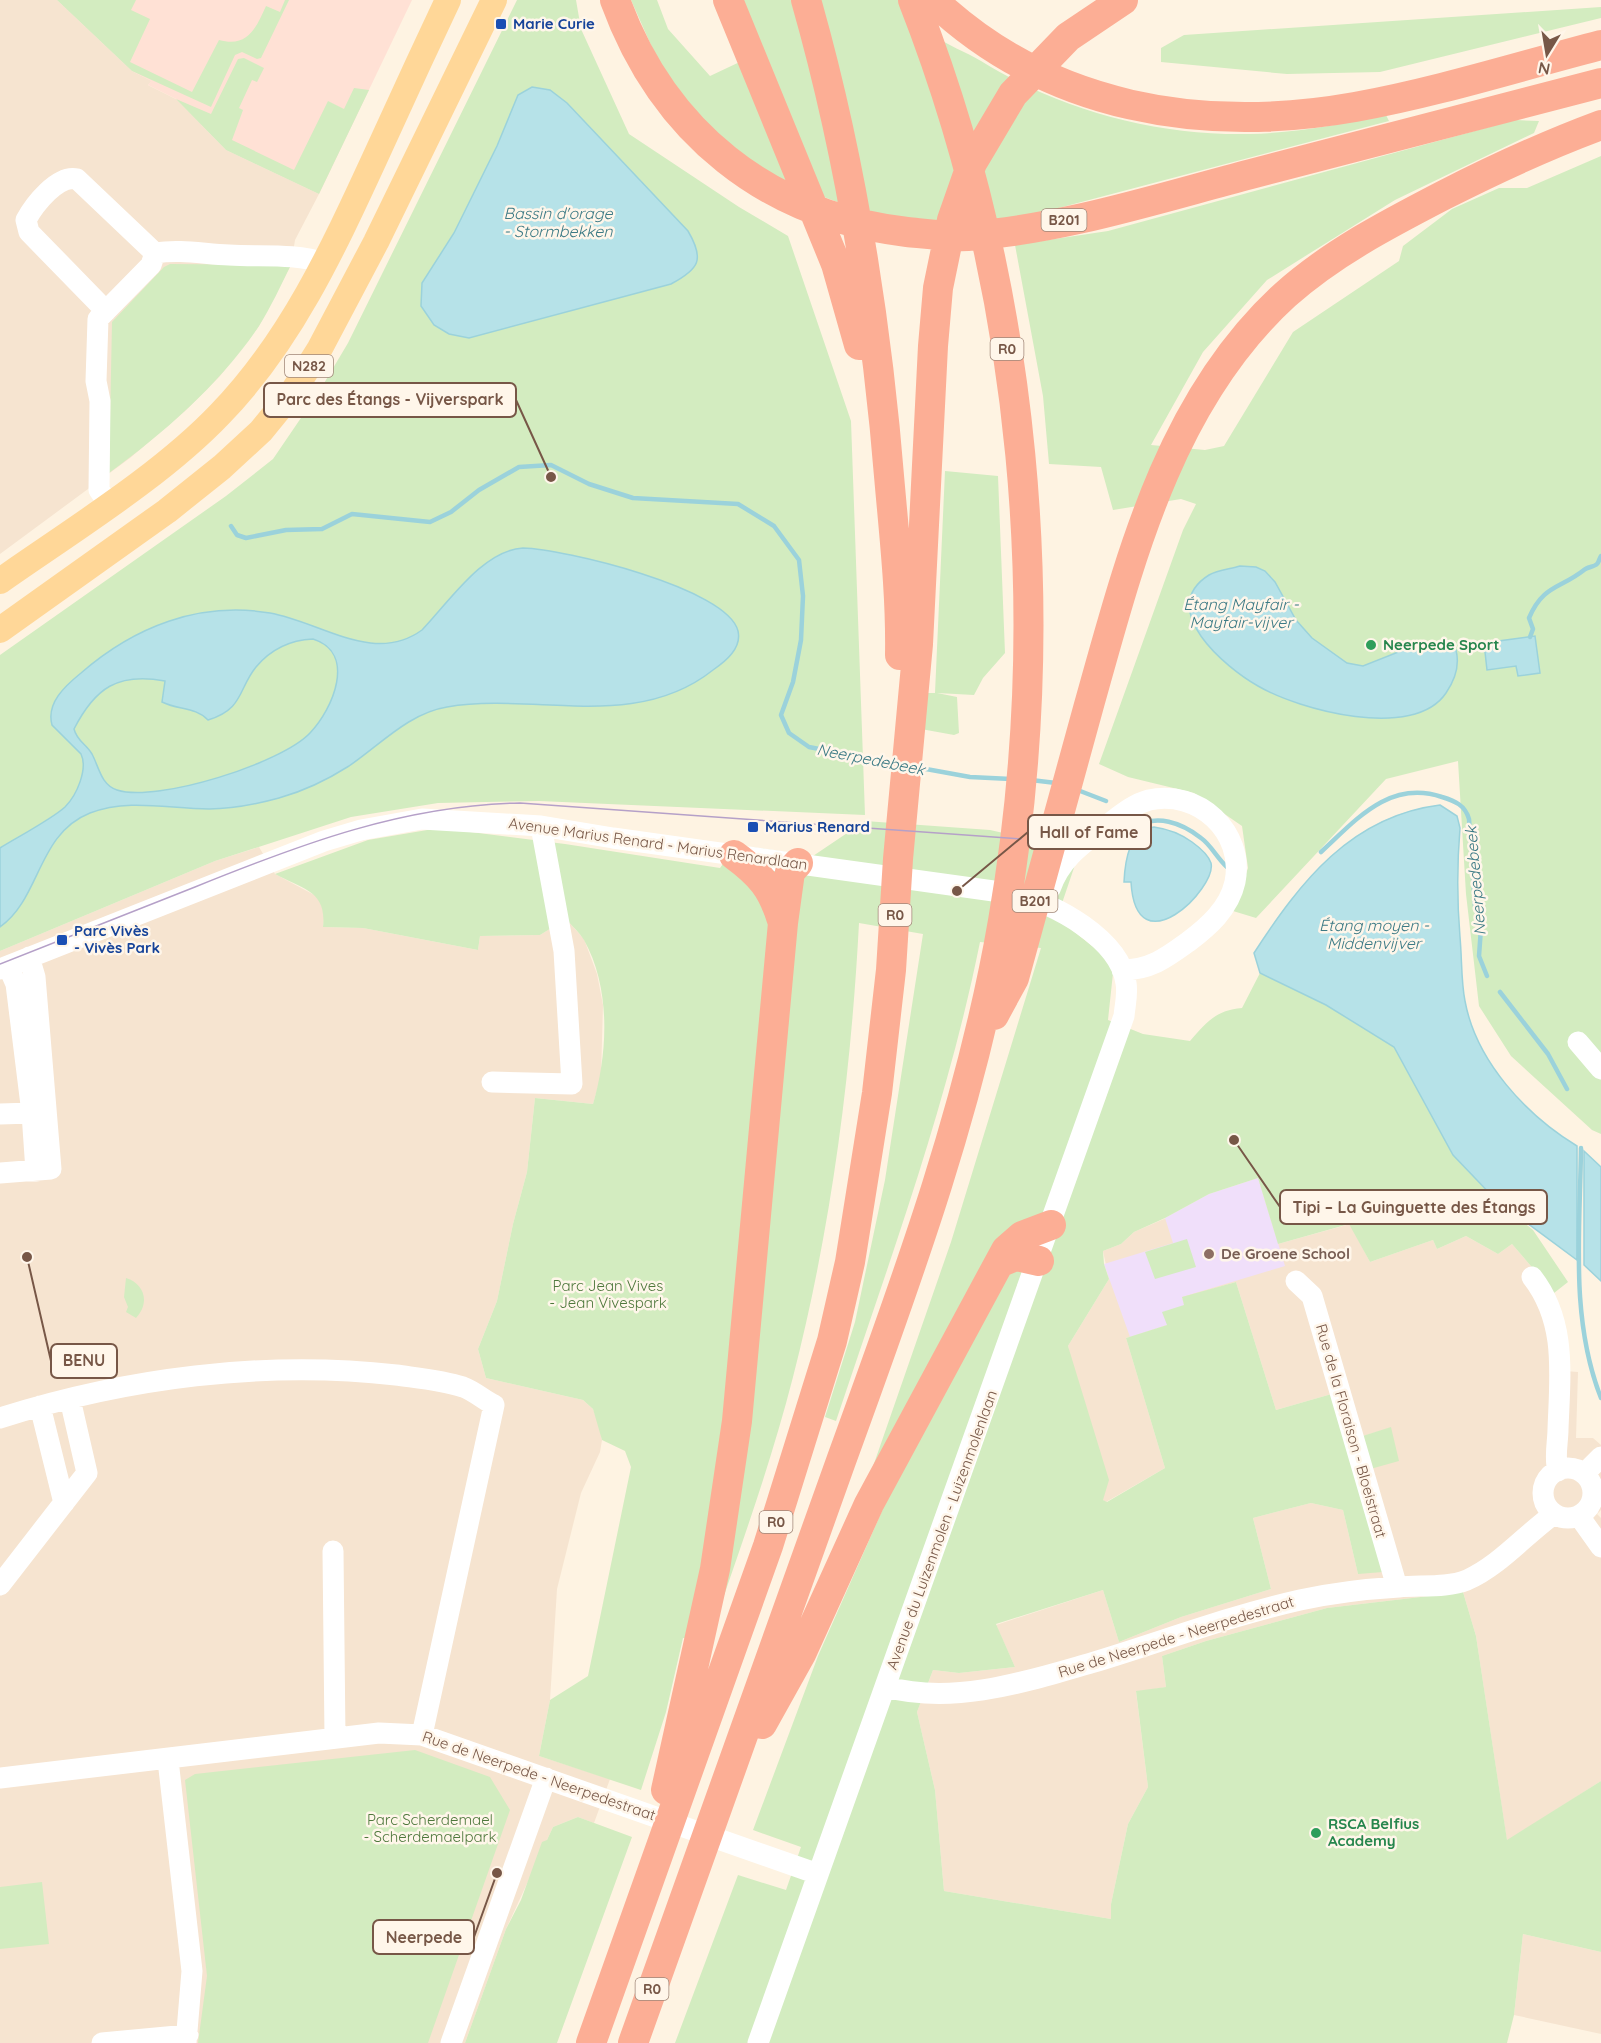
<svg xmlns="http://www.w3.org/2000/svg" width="1601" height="2043" font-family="Quicksand,sans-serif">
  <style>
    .residential { fill: #f6e4d0 }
    .commercial { fill: #ffe1d5 }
    .education { fill: #f0dffa }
    .green { fill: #d3ecc0 }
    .water { fill: #b6e2e8; stroke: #9bd2db; stroke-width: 1.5; fill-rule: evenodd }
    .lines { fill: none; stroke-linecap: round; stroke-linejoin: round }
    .stream { stroke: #9bd2db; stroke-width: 4.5 }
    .minor { stroke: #fff; stroke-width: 21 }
    .major { stroke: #ffd798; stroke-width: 26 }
    .highway { stroke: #fcae95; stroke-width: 30 }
    .tram { stroke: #b5a0c8; stroke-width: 1.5 }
    .transit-dot { fill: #1a4fb4; stroke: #fff6ea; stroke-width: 2 }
    .leisure-dot { fill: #2e9e5b; stroke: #fff6ea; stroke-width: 2 }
    .education-dot { fill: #8d6e63; stroke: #fff6ea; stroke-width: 2 }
    .labels { text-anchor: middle; stroke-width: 5; stroke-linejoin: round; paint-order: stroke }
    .shield { fill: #fff6ea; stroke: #a08778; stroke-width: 1.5 }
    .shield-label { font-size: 14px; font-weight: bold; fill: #775747 }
    .transit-label { font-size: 15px; font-weight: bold; fill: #164399; stroke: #fff6ea; text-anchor: start }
    .leisure-label { font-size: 15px; font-weight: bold; fill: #27864d; stroke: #fff6ea; text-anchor: start }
    .street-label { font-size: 15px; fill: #775747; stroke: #fff6ea }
    .education-label { font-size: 15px; font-weight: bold; fill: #785e54; stroke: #fff6ea; text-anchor: start }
    .park-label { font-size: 15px; fill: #4e783c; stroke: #fff6ea }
    .water-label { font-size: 16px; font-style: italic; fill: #3c7a85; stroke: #fff6ea }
    .leader { fill: none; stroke: #775747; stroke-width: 2 }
    .callout-dot { fill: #775747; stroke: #fff6ea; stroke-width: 2 }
    .callout { fill: #fff6ea; stroke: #775747; stroke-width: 2 }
    .callout-label { font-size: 16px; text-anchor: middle; font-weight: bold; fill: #775747 }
  </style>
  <rect width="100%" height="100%" fill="#fef3e2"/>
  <!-- residential -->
  <path class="residential" d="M0,0h57l75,71 20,10 -4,4 28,14 50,51 93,44 -24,46 -4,25 -32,61 -39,50 -35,35 -55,47 -130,96z
    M259,847l16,27 45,24 5,13 -2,16 40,1 115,22 2,-14 60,-1 26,-16 18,20 13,35 6,31 -2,71 -8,28 -58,-6 -8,74 -14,52 -16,77 -19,48 8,29 97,22 10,9 7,19 2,12 -2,12 -19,41 -24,96 -7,111 -11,56 71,23 -16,44 -16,-6 -25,10 -47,102 -41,114h-465v-1092l215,-90z
    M1258,1178l20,66 72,-20 20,38 63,-22 4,9 29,-13 32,18 14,-10 42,49 11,78 13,1 -2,66h17l8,7v65l-4,4 4,4v263l-94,60 -31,-205 -13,-44 -136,16 -121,33 -44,15 4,31 -30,5 12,95 -20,37 -17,80v15l-167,-28 -9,-101 -18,-78 16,-42 26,3 56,-6 -19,-42 107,-35 16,52 62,-25 90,-28 -18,-71 58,-15 32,7 15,64 -2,-101 34,-45 -40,12 -15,-47 -59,17 -40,-128 -54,16 2,7 -17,20 -41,13 39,130 -59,34 -3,-2 -35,-154 41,-67 -6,-28 18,-7 13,-12z
    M1523,1934l78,18v82l-87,-19z"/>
  <!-- commercial -->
  <path class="commercial" d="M57,0h355l-93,194 -93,-44 -50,-51 -28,-14 3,-4 -19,-10z"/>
  <!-- education -->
  <path class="education" d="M1258,1178l27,88 -103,31 2,8 -17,20 -37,12 -26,-73 69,-21 -8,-25 44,-24z"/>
  <!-- green -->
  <path class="green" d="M57,0h79l-5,10 19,9 -20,43 62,30 27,-52c29,8 37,-12 47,-34l14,6 5,-12h4l-28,58 -4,1 -15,-7 -7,3 -24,52 -79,-36z
    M517,0h59l5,29 48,105 110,73 49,29 63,185 14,394 -326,-14 -101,2 -87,14 -136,44 -215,90v-296l226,-159 47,-37 47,-69 28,-47z
    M631,0h26l11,29 42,47 53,-25 -20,-51h161c9,11 18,27 29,35 14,10 33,17 48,26 79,49 176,75 269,73 46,-1 91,-10 136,-19l3,6 -372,98 -43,7 -107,-13 -89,-33 -37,-24 -45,-40 -30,-37z
    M1601,7v11l-221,54 -93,2 -126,-12v-14l23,-13z
    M244,58l20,10 -7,14 -5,-2 -13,28 4,2 -11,30 62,30 34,-69 16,8 10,-21 15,2 -50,104 -93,-44 -50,-51 35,15 27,-55z
    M1515,120l24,1 -5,12 -139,67 -128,80 -64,72 -52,93 54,5 19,-4 69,-114 106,-71 4,-15 49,-37 47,-21h28l74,-32v978l-9,-4 -81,-74 -32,-50 -13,-112 -8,-133 -72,18 -130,139 -23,-7 15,-43 -6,-42 -48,-33 -66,-16 -29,-13 84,-234 13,-26 -15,-5 -68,11 -12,-43 -52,-3 -6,-68 -28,-151 93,-14z
    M170,264l121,1c-10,20 -20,42 -32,61 -39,58 -94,106 -150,147l3,-151 52,-55z
    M945,471l53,5 7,177 -22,25 -9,17 -37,-2 20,4 2,36 -5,2 -33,-6 5,-36h9z
    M865,821l125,9 90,20 -23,68 49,39 7,16 -5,47 35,14 47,7c17,-19 26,-31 52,-33l18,-35 66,32 68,42 59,108 43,45 37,30 35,52 -14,11 -42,-49 -14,10 -32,-18 -29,13 -4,-9 -63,22 -21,-38 -71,20 -20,-66 -49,16 -44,24 -31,14 -13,12 -18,7 1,13 5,15 -41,67 41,134 -6,20 4,2 58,-34 -39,-130 41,-13 -5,-13 22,-7 -2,-8 54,-15 40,128 59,-17 15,47 41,-13 8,34 -43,12 27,99 -25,2 -15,-64 -32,-7 -58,15 18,71 -90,28 -62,25 -16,-52 -107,34 19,43 -56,6 -26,-3 -16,42 18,78 9,101 167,28v-15l17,-80 20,-37 -12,-96 30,-4 -4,-31 44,-15 121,-33 136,-16 13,44 31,204 94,-59v171l-78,-18 -9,81 -7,28h-832l63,-168 48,15 15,-43 -48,-17 65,-174 64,-145 1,-3 -22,-7 90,-259 90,-294 -61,-6c-33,164 -91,320 -144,479l-11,-4 30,-95 30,-142 38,-246 -64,-11c-8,153 -28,306 -66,454 -23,90 -55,177 -85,265l-25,-4 -17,74 -25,78 -102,-34 11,-56 38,-24 43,-209 -6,-16 -23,-11 -9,-31 -10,-9 -97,-22 -8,-29 19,-48 16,-77 14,-52 8,-74 58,6c15,-51 18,-116 -9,-164 -4,-7 -12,-14 -18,-21l-26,16 -60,1 -2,14 -115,-22 -40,-1c4,-36 -20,-38 -48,-53l93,-34 71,-12 126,16 155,24 17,-23 76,11z
    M1187,1239l9,28 -41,12 -10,-27z
    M126,1278c19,6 24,25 10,40l-10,-6 2,-5 -4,-10z
    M415,1750l75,27 20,33 -82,233h-230l9,-67 -22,-196 10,-6z
    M578,1817l54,20 -75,206h-92l41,-114 15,-29 21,-58 5,-2 6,-13z
    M42,1882l7,62 -49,5v-62z"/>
  <!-- water -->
  <path class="water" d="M532,87l18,3 17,13 121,128c17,29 11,38 -17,53l-202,54 -20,-4 -15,-9 -13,-19 1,-23 32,-50 43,-87 21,-51z
    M523,548c40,1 205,40 215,83 4,17 -12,30 -25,39 -78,62 -177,22 -266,37 -38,6 -67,38 -98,59 -22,14 -45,25 -70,32 -22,6 -46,11 -70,11 -40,0 -80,-11 -119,4 -53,21 -49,85 -90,114v-79c16,-10 52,-29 65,-41 12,-12 23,-38 16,-53l-29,-29c-6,-22 13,-39 29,-52 53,-46 118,-72 189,-60 51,9 104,52 152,17 27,-28 61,-80 101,-82zM313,639c44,14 20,70 -3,94 -28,30 -153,70 -193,57 -16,-5 -18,-23 -25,-36 -6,-10 -15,-13 -18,-25 21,-41 44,-57 91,-48l-3,21c16,8 34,5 46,18 36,-11 30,-31 48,-53 15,-18 35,-27 57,-28z
    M1240,566l16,1 9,4 10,11 21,38 16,18 35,25 16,3 58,-23h26l9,7c4,16 -1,30 -10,43 -32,48 -147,17 -188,-7 -32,-18 -103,-77 -49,-111 9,-5 22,-6 31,-9z
    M1535,636l5,37 -22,3 -2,-10 -29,4 -3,-27z
    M1440,805l17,11 3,12c-3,36 -3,73 0,109 2,21 1,44 5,64 11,60 61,114 112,145v114l-81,-60 -43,-45 -59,-108 -68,-42 -66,-32 -6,-20c46,-71 97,-137 186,-148z
    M1154,827c14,2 27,7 38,15 7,5 16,12 19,21 6,25 -75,106 -80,19h-7c1,-21 5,-52 30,-55z
    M1584,1151l17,16v114l-17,-16z"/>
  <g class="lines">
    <!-- stream -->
    <path class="stream" d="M231,526l6,9 9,3 40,-8 36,-1 30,-15 78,8 21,-10 28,-22 40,-23 32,-2 38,19 44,14 105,6 36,22 25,34 4,36 -2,44 -8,42 -12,33 8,18 20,14 86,17
      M1530,637l3,-8 -4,-11c14,-33 31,-29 55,-48 3,-3 10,-3 13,-6 2,-2 2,-5 4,-8
      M915,767l55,10 41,2
      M1031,780l25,3
      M1075,789l31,12
      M1132,825l2,3c22,-15 48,-5 67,10 10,7 16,20 26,29
      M1321,852c34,-31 68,-73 121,-55 13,4 23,8 27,22l6,87 6,22 -2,28 8,20
      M1500,992l48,62 19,35
      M1581,1148c-1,84 -11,171 20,250"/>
    <!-- minor -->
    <path class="minor" d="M155,253c26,-4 48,1 74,2 32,2 65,-2 96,8
      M106,311l-77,-79 -3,-12c8,-15 32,-46 51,-41l78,74
      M109,504l-10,-14 1,-89 -4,-20 2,-62 53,-54 4,-12
      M1050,889c11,-32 34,-46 60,-66 12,-9 24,-19 39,-23 49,-11 96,32 86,82 -6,27 -27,45 -47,60 -22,16 -38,28 -66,28
      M0,969l324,-128 37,-11 61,-11 119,7 72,12 402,56c39,9 105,45 111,89 2,11 -1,22 -2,33l-366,1027
      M1578,1042l23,27
      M492,1082l80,2 -8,-133 -23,-125
      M32,1113l4,58
      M0,1114l32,-1 -16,-129 -8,-18
      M0,1173l51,-4 -16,-192 -6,-20
      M1532,1277c35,45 28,97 26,152 0,13 -4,29 0,42
      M1296,1281l16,15 85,291
      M40,1406l24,97
      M0,1418c126,-40 264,-58 396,-43 21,3 46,5 67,12 11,4 21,13 31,18l-72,330
      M1543 1493a25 25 0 1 1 50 0a25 25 0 1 1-50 0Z
      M1584,1474l17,-17
      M1579,1516l22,31
      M333,1551l2,187
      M0,1585l87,-112 -17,-74
      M886,1687c69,18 139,-5 205,-24 70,-21 138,-47 209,-63 32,-7 66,-11 99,-13 22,-2 48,1 68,-7 32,-14 59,-46 87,-66
      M168,1760l24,211 -6,72
      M0,1778l379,-45 43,2 396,139
      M102,2043l86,-8
      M451,2043l95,-265"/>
    <!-- major -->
    <path class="major" d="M0,581c71,-50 161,-105 220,-167 70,-72 112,-163 154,-254 24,-53 49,-107 74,-160
      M0,630l167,-119 55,-44 39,-36 31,-38 27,-43 57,-108 118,-242"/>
    <!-- highway -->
    <path class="highway" d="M615,0c48,132 152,216 292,232 20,2 41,5 61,4 96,-7 191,-38 283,-62 117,-30 233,-61 350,-91
      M728,0l108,264 23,81
      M806,0c45,158 71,323 84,487 5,56 11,112 10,168
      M933,0c115,109 270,134 422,107 83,-15 165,-41 246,-62
      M734,855c27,20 38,33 48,65
      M994,1015l20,-37c25,-91 50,-182 75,-273 41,-146 80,-304 196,-410 47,-42 103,-71 159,-100 51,-26 103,-50 157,-70
      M1001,1262l15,-6 23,5
      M762,1724l39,-70 68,-150 137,-254 16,-14 29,-11
      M666,1790l49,-221 22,-148 46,-498 7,-51 8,-9
      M591,2043l177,-497 64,-205 18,-79 27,-169 14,-123 7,-111 20,-215 15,-298 5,-58 14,-68 20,-57 41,-69 55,-57 55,-37
      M633,2043c69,-194 138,-388 208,-582 64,-176 130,-354 162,-540 53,-305 23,-633 -90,-921"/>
    <!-- tram -->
    <path class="tram" d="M0,964c65,-26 130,-51 195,-77 106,-43 210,-82 325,-84l501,36"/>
  </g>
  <!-- markers -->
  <g class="transit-dot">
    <rect x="495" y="18" width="12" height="12" rx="3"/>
    <rect x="747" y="821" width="12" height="12" rx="3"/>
    <rect x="56" y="934" width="12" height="12" rx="3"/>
  </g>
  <g class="leisure-dot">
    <circle cx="1371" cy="645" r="6"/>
    <circle cx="1316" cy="1833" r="6"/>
  </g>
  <circle class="education-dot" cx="1209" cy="1254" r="6"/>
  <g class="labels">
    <!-- shield labels -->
    <g class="shield">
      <rect x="1041.5" y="209" width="45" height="22" rx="4.5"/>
      <rect x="990.5" y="338" width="33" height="22" rx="4.5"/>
      <rect x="285" y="355" width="48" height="22" rx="4.5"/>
      <rect x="1012.5" y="890" width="45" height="22" rx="4.5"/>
      <rect x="878.5" y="904" width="33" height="22" rx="4.5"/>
      <rect x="759.5" y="1511" width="33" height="22" rx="4.5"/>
      <rect x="635.5" y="1978" width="33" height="22" rx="4.5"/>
    </g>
    <g class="shield-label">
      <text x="1064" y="225">B201</text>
      <text x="1007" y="354">R0</text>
      <text x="309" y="371">N282</text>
      <text x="1035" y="906">B201</text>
      <text x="895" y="920">R0</text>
      <text x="776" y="1527">R0</text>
      <text x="652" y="1994">R0</text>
    </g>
    <!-- transit labels -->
    <g class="transit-label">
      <text x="513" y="29">Marie Curie</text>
      <text x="765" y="832">Marius Renard</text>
      <text x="74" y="936">Parc Vivès<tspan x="74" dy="17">- Vivès Park</tspan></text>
    </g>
    <!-- leisure labels -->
    <g class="leisure-label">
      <text x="1383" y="650">Neerpede Sport</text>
      <text x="1328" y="1829">RSCA Belfius<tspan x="1328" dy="17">Academy</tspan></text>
    </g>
    <!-- street labels -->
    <g class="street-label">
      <text transform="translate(658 844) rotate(8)" y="5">Avenue Marius Renard - Marius Renardlaan</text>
      <text transform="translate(1351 1431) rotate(74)" y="5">Rue de la Floraison - Bloeistraat</text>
      <text transform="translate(942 1530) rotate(-70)" y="5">Avenue du Luizenmolen - Luizenmolenlaan</text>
      <text transform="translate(1176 1637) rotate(-17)" y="5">Rue de Neerpede - Neerpedestraat</text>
      <text transform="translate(539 1776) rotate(19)" y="5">Rue de Neerpede - Neerpedestraat</text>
    </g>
    <!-- education labels -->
    <g class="education-label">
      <text x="1221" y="1259">De Groene School</text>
    </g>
    <!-- park labels -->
    <g class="park-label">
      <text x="608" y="1291">Parc Jean Vives<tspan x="608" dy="17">- Jean Vivespark</tspan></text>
      <text x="430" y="1825">Parc Scherdemael<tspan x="430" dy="17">- Scherdemaelpark</tspan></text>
    </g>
    <!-- water labels -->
    <g class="water-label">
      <text x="558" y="219">Bassin d'orage<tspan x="558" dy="18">- Stormbekken</tspan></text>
      <text x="1241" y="610">Étang Mayfair -<tspan x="1241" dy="18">Mayfair-vijver</tspan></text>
      <text transform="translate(871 759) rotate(11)" y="6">Neerpedebeek</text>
      <text transform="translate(1475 881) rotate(-95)" y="6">Neerpedebeek</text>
      <text x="1374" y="931">Étang moyen -<tspan x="1374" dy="18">Middenvijver</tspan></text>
    </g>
  </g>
  <!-- callouts -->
  <path class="leader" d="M551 477L516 400M957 891L1028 832M1234 1140L1280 1207M27 1257L51 1361M497 1873L474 1937"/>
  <g class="callout-dot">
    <circle cx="551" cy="477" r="6"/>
    <circle cx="957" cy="891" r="6"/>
    <circle cx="1234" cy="1140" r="6"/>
    <circle cx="27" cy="1257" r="6"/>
    <circle cx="497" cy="1873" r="6"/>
  </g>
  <g class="callout">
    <rect x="264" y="383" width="252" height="34" rx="6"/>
    <rect x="1028" y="815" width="123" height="34" rx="6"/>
    <rect x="1280" y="1190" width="267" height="34" rx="6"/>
    <rect x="51" y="1344" width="66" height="34" rx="6"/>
    <rect x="373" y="1920" width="101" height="34" rx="6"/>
  </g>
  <g class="callout-label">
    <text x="390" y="405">Parc des Étangs - Vijverspark</text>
    <text x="1089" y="838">Hall of Fame</text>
    <text x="1414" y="1213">Tipi – La Guinguette des Étangs</text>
    <text x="84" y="1366">BENU</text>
    <text x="424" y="1943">Neerpede</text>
  </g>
  <!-- north arrow -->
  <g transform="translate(1547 54) rotate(191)" stroke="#fff6ea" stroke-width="4.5" paint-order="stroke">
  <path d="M0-4.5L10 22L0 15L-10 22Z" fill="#775747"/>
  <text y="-9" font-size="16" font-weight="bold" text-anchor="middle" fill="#775747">N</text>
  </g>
</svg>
